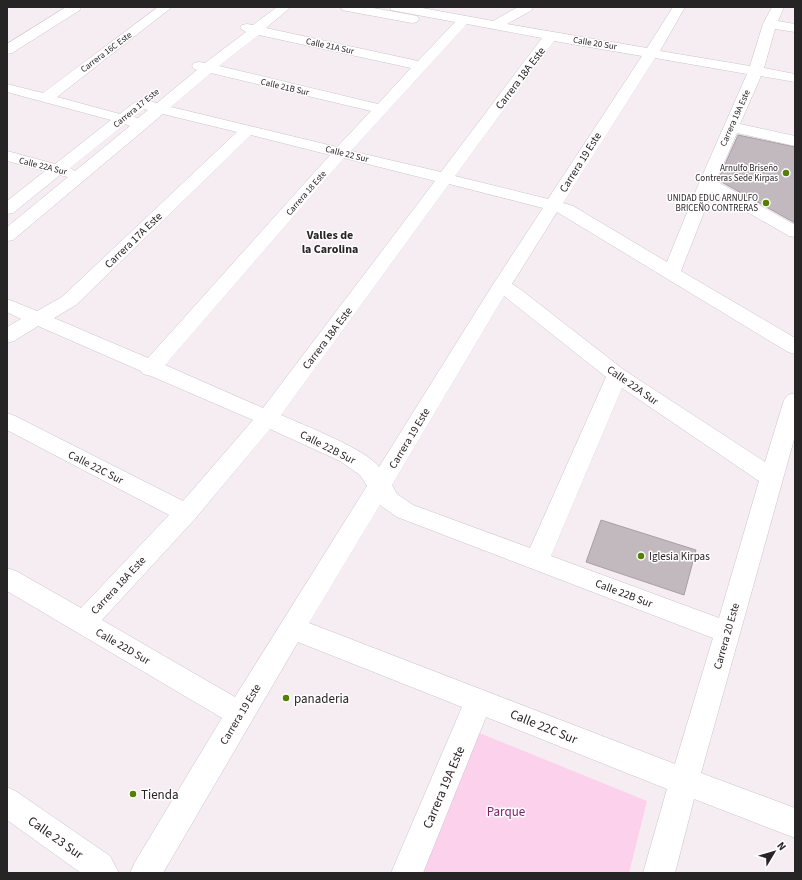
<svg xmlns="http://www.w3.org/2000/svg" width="802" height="880" font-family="'Source Sans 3',sans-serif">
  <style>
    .green { fill: #fbd1ec }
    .building { fill: #c1b9be; stroke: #a79fa4 }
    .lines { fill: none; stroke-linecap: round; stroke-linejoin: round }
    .minor-casing { stroke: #ccc4c9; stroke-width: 1 }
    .minor { fill: #fff; fill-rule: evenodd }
    .poi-dot { fill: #568005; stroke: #fffdfe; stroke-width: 1.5 }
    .labels { text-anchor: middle; stroke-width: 3; stroke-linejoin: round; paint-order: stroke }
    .far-street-label { font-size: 9px; fill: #272426; stroke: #fffdfe }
    .far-poi-label { font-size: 9px; fill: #272426; stroke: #fffdfe; text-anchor: end }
    .street-label { font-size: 11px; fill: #272426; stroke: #fffdfe }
    .poi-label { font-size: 11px; fill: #272426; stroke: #fffdfe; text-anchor: start }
    .neighbourhood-label { font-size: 12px; font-weight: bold; fill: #272426; stroke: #fffdfe }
    .near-poi-label { font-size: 13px; fill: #272426; stroke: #fffdfe; text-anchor: start }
    .near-street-label { font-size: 13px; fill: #272426; stroke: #fffdfe }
    .near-park-label { font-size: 13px; fill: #83216c; stroke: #fffdfe }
  </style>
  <rect width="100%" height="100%" fill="#f6edf3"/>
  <!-- green -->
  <path class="green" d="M472,730l175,71 -18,72h-216z"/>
  <!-- building -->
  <path class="building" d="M738,135l57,12v76l-77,-43z
    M601,520l95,30 -12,45 -98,-33z"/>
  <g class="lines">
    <!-- minor casing -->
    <g class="minor-casing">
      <path id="minor" d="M66,7h15l-1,3 -68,43 -5,1v-10z
        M158,7h14l-115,90 63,17c16,-13 16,-16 37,-11l40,-33 -3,-1 -2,-3 2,-3 5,-1 6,1 41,-31 -6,-4 2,-3 5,-1 6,1 24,-18h14l-25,21 152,33 37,-39 -59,-11 -5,-1 -1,-3h27l76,14 25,-14h15l-1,3 -25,14 140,24 26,-41h12l-25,44 90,15 13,-42 9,-17h12l-6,14 17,3v8l-20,-3 -11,39 31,6v8l-34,-6 -21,48 55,12v10l-58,-13 -21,48 79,44v12l-6,-1 -77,-44 -31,79 114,67v16l-7,-2 -231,-140 -45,72 8,5 104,81 141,92 19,-62 4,-5 7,-2v43l-94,337 94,35v30l-101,-39 -19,74h-32l24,-84 -181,-72 -63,156h-32l71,-166 -164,-65 -135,231h-33l5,-11 87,-144 -215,-127v-23l9,3 65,37 88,-93 -162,-85v-17l8,3 168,85 70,-81 -102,-44 -8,-2 -2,-3 -103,-45 -24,15 -7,2v-16l14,-8 -14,-7v-13l30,12 25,-14 175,-165 -74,-18 -150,126 -6,1v-14l61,-50 -8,-2 -47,38 -6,1v-13l38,-30 -38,-10v-10l48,13 56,-44 -104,-28v-8l36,9zM467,24l75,14 -101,134 -90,-21zM259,35l152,33 -33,36 -159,-38zM554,41l88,15 -94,143 -93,-23zM655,58l92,16 -48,109 -32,79 -94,-56 -10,-3zM211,73l160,38 -34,36 -166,-40zM144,109l4,1 -10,8 -4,-1zM125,124l5,2 -55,45 -5,-3zM251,135l79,20 -182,203 -94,-40 22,-13zM344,158l91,23 -172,227 -98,-43zM449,184l94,24 -51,78 -113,181c-13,-18 -76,-42 -98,-52zM504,296l102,81 -76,171 -117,-43 -16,-11 -5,-9zM622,388l137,93 -40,137 -168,-62zM270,429l70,32 20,14 7,11 -132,211 -133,-77 92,-100zM380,505l17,12 316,121 -38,126 -366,-141z
        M341,7h27l44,8 5,1 2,3 -2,3 -5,1 -65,-12 -5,-1z
        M7,787l10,5 93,64 9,17h-38l-74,-53z"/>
    </g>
    <!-- minor -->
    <use href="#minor" class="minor"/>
  </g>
  <!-- markers -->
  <g class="poi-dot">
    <circle cx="786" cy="173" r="4"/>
    <circle cx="766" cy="203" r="4"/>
    <circle cx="641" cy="556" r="4"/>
    <circle cx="286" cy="698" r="4"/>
    <circle cx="133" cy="794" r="4"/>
  </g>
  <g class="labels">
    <!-- far-street labels -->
    <g class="far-street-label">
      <text transform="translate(595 43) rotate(9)" y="3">Calle 20 Sur</text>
      <text transform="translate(330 46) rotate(12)" y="3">Calle 21A Sur</text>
      <text transform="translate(106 52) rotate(-37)" y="3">Carrera 16C Este</text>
      <text transform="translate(285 87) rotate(13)" y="3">Calle 21B Sur</text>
      <text transform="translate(136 108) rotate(-39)" y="3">Carrera 17 Este</text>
      <text transform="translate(735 118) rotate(-66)" y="3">Carrera 19A Este</text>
      <text transform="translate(347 154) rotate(14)" y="3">Calle 22 Sur</text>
      <text transform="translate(43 166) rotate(14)" y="3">Calle 22A Sur</text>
      <text transform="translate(306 193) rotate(-49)" y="3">Carrera 18 Este</text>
    </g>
    <!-- far-poi labels -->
    <g class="far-poi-label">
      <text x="778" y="171">Arnulfo Briseño<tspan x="778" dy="10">Contreras Sede Kirpas</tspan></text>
      <text x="758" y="201">UNIDAD EDUC ARNULFO<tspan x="758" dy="10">BRICEÑO CONTRERAS</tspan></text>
    </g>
    <!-- street labels -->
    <g class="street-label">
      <text transform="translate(520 78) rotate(-53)" y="4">Carrera 18A Este</text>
      <text transform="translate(580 162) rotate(-58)" y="4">Carrera 19 Este</text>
      <text transform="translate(133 240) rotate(-44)" y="4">Carrera 17A Este</text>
      <text transform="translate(327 338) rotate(-53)" y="4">Carrera 18A Este</text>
      <text transform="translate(633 385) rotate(35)" y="4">Calle 22A Sur</text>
      <text transform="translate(409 438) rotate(-59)" y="4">Carrera 19 Este</text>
      <text transform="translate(328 447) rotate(27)" y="4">Calle 22B Sur</text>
      <text transform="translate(96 467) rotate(27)" y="4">Calle 22C Sur</text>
      <text transform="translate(118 585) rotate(-47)" y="4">Carrera 18A Este</text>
      <text transform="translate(624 593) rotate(21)" y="4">Calle 22B Sur</text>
      <text transform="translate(726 636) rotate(-74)" y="4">Carrera 20 Este</text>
      <text transform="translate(123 646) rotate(30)" y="4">Calle 22D Sur</text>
      <text transform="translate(240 714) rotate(-59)" y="4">Carrera 19 Este</text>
    </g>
    <!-- poi labels -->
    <g class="poi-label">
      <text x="649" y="560">Iglesia Kirpas</text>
    </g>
    <!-- neighbourhood labels -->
    <g class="neighbourhood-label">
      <text x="330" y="239">Valles de<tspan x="330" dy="14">la Carolina</tspan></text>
    </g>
    <!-- near-poi labels -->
    <g class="near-poi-label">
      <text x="294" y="703">panaderia</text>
      <text x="141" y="799">Tienda</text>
    </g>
    <!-- near-street labels -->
    <g class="near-street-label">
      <text transform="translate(544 726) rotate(22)" y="5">Calle 22C Sur</text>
      <text transform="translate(443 787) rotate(-67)" y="5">Carrera 19A Este</text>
      <text transform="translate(56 837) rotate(35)" y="5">Calle 23 Sur</text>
    </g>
    <!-- near-park labels -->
    <g class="near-park-label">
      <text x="506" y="816">Parque</text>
    </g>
  </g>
  <!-- border -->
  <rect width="802" height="880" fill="none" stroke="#272426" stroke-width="16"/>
  <!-- north arrow -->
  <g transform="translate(774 852) rotate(52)" stroke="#fffdfe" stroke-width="3" paint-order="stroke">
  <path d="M0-3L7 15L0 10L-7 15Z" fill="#272426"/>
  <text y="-6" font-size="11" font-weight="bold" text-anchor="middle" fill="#272426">N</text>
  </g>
</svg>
